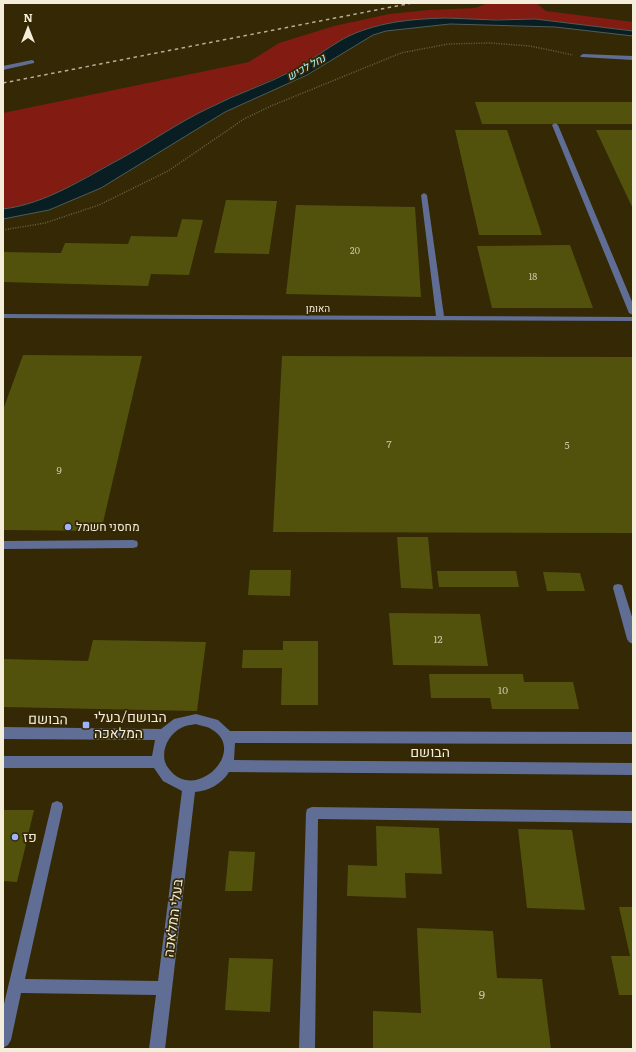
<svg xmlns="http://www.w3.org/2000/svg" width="636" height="1052" font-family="Literata,Heebo,serif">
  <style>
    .green { fill: #821b12 }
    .water { fill: #081e22; stroke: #4f5c59 }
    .building { fill: #52520d }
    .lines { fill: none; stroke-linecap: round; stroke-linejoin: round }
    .path { stroke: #6e6345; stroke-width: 1.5; stroke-dasharray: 1 1.5; stroke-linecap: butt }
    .minor { fill: #606e95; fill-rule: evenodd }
    .rail { stroke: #b6ae96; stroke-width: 1.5; stroke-dasharray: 3.5 3.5; stroke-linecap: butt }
    .poi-dot { fill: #9cb4fd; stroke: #342805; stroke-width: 1.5 }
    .labels { text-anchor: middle; stroke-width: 3.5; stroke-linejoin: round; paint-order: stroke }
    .far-number-label { font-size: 9px; fill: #ccc6a7 }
    .far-street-label { font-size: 10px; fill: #f4edda; stroke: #342805 }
    .number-label { font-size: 10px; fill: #ccc6a7 }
    .far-water-label { font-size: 11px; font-style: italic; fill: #abeffb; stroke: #342805 }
    .poi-label { font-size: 12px; fill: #f4edda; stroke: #342805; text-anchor: start }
    .near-number-label { font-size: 12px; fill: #ccc6a7 }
    .near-poi-label { font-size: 14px; fill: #f4edda; stroke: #342805; text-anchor: start }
    .near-street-label { font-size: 14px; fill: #f4edda; stroke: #342805 }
  </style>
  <rect width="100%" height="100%" fill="#342805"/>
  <!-- green -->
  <path class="green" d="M488,3h48l10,8 87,11v9l-98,-12h-112l-45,6 -34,14 -53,32 -83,37 -63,37 -73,40 -30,15 -17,5 -22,4v-96l246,-51 30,-19 55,-17 55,-12 39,-4 47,-2z"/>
  <!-- water -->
  <path class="water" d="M446,18l50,2 39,-1 98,12v5l-78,-9 -105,-3 -64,7 -13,4 -66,40 -82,37 -124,76 -52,22 -46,9v-10c43,-5 81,-31 119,-51 29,-16 57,-36 87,-50 27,-14 56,-23 83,-37 18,-10 34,-22 51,-32 32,-17 68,-20 103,-21z"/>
  <!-- building -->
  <path class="building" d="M475,102h158v22h-151z
    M455,130h52l35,105h-63z
    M596,130h37v79z
    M226,200l51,1 -8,53 -55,-1z
    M296,205l119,2 6,90 -135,-3z
    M182,219l21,1 -14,55 -38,-1 -3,12 -145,-4v-30l58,1 4,-10 63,1 3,-8 46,1z
    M570,245l23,63h-101l-15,-62z
    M23,355l119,1 -41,175 -98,-1v-120z
    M282,356l351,1v176l-360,-1z
    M397,537h31l5,52 -32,-1z
    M250,570h41l-1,26 -42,-1z
    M437,571h79l3,16h-80z
    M543,572l37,1 5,18h-38z
    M389,613l91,1 8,52 -95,-1z
    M93,640l113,2 -9,69 -194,-4v-48l85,2z
    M283,641h35v64h-37l1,-37h-40l1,-18h40z
    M429,674h94l1,8h49l6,27h-87l-2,-11h-59z
    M3,810h31l-17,72 -14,-1z
    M376,826l63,2 3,46 -37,-1 1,25 -59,-2 1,-31 29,1z
    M518,829l54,1 13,80 -58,-2z
    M229,851l26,1 -3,39h-27z
    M619,907h14v88h-14l-8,-39h19z
    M417,928l76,3 4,47 45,1 9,70h-178v-38l48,2z
    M229,958l44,1 -3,53 -45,-2z"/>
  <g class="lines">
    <!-- path -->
    <path class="path" d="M3,230l42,-7 54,-18 69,-34 76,-52 27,-13 130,-53 47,-9 42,-1 40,3 43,9"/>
    <!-- minor -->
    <path class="minor" d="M583,54l50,2v4l-52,-3 -1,-1z
      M32,60l2,1v2l-31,7v-4z
      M555,123l3,2 75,179v11l-4,-2 -77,-188z
      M424,193l3,2 17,121 189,1v4l-630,-3v-4l433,2 -15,-121z
      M133,540l4,1 1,3 -1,3 -4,1 -130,1v-8z
      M618,584l4,1 1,3 10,32v24l-4,-2 -2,-3 -14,-51 1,-3z
      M196,714l22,6 12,11 403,1v12l-398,-1 -1,17 399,3v12l-404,-3c-7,12 -21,19 -34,20l-30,257h-16l7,-54 -135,-2 -10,47 -3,5 -5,3v-40l49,-205 5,-2 5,2 1,4 -38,172 133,2 24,-190 -19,-10 -9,-13h-151v-12h149l3,-16 -152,-1v-12l158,2 13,-10zM196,724c5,2 11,2 15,5 38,21 -16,75 -42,40 -11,-13 -2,-34 12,-41 5,-3 10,-3 15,-4z
      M312,807l321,4v12l-315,-4 -3,230h-16l7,-236 1,-4z"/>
    <!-- rail -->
    <path class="rail" d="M3,83l409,-80"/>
  </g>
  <!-- markers -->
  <g class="poi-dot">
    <circle cx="68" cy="527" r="4"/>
    <rect x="82" y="721" width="8" height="8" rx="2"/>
    <circle cx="15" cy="837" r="4"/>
  </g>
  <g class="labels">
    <!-- far-number labels -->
    <g class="far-number-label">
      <text x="355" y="254">20</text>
      <text x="533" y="280">18</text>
    </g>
    <!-- far-street labels -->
    <g class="far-street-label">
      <text x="318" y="312">האומן</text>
    </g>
    <!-- number labels -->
    <g class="number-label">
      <text x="389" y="448">7</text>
      <text x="567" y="449">5</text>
      <text x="59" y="474">9</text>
      <text x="438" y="643">12</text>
      <text x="503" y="694">10</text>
    </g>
    <!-- far-water labels -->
    <g class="far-water-label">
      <text transform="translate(306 67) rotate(-29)" y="4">נחל לכיש</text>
    </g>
    <!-- poi labels -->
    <g class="poi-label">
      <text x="76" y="531">מחסני חשמל</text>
    </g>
    <!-- near-number labels -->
    <g class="near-number-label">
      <text x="482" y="999">9</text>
    </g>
    <!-- near-poi labels -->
    <g class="near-poi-label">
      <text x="94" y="722">הבושם/בעלי<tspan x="94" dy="16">המלאכה</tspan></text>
      <text x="23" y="842">פז</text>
    </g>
    <!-- near-street labels -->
    <g class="near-street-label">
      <text transform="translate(48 719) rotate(1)" y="5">הבושם</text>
      <text x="430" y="757">הבושם</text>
      <text transform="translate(173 918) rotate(-83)" y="5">בעלי המלאכה</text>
    </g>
  </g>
  <!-- border -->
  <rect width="636" height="1052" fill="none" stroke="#f4edda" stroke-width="8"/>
  <!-- north arrow -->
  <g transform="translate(28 28)" stroke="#342805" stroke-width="3" paint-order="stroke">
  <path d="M0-3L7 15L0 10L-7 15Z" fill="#f4edda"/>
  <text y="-6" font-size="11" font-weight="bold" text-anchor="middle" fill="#f4edda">N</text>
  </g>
</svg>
